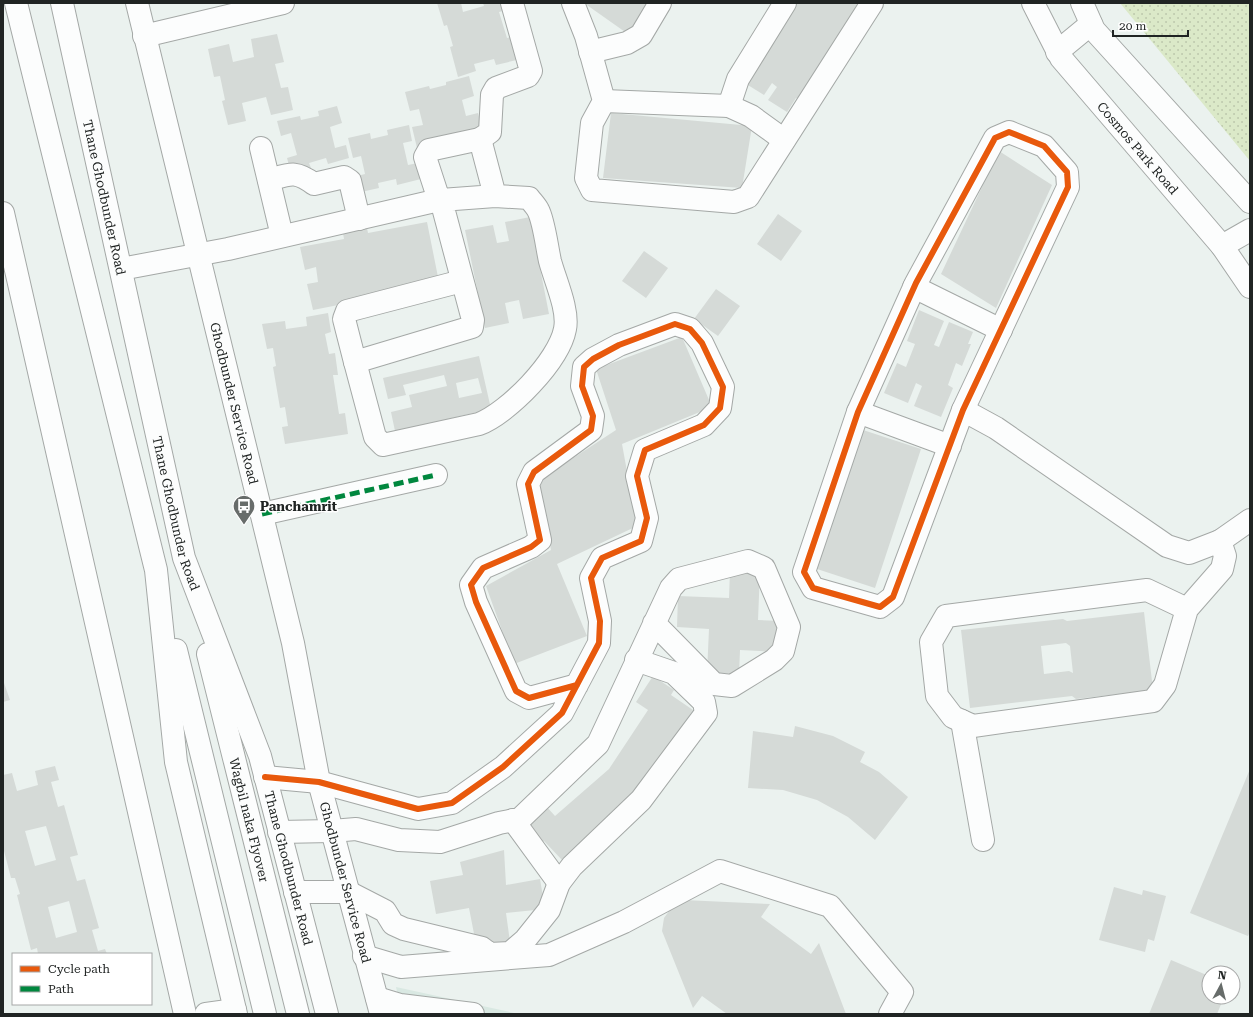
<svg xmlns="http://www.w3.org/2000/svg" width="1253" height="1017" font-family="'Roboto Serif',serif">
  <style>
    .built { fill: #d9e8e2 }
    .park { fill: url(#park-dots) }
    .building { fill: #d5dad7; fill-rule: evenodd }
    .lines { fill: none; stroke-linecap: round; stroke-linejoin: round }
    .minor-casing { stroke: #a4a8a6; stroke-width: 24 }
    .major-casing { stroke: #a4a8a6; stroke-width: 24 }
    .minor { stroke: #fcfdfd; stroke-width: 22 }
    .major { stroke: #fcfdfd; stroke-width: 22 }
    .quiet { stroke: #00873e; stroke-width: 5; stroke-dasharray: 10 5; stroke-linecap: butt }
    .cycleway-casing { stroke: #fff; stroke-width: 8 }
    .cycleway { stroke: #e8590c; stroke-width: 6 }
    .labels { text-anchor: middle; stroke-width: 3; stroke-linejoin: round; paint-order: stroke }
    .street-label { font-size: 13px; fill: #202423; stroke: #fff }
    .poi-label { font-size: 13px; font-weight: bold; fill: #202423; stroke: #fff; text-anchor: start }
  </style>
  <defs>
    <pattern id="park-dots" width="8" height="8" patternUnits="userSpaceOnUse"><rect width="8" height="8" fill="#dbe9c8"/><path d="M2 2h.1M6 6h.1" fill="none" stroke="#bcc8ac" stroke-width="1.8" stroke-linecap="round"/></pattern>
  </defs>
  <rect width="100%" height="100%" fill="#ebf2ef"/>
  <!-- built -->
  <path class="built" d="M396,987l118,26 94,1h-206z"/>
  <!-- park -->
  <path class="park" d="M1120,3h130v158z"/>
  <!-- building -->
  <path class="building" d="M437,3h24l2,9 21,-6 -1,-3h21l3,7 -8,2 8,26 7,-2 7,23 -25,6 -2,-6 -20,5 2,7 -18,6 -8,-30 3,-1 -6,-21 -3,1z
    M584,3h64l-20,31z
    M795,3h68l-63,97 -4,-2 -9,14 -19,-12 9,-13 -5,-4 -8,12 -21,-13z
    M277,34l7,28 -9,2 6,24 7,-1 5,23 -22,5 -5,-18 -24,6 4,18 -18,4 -6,-24 3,-1 -5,-24 -6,1 -6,-28 21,-5 4,18 21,-5 -3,-18z
    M469,76l5,20 -12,4 4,16 12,-3 5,19 -20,5 -1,-6 -20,5 2,5 -27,7 -5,-21 11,-2 -4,-16 -9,2 -5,-19 24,-6 1,3 16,-4v-3z
    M337,106l5,17 -12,4 5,21 11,-3 3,13 -21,6 -2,-6 -17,5 2,5 -20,5 -4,-15 10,-3 -6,-22 -10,3 -4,-15 23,-5 1,4 18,-4 -1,-5z
    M611,113l141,13 -10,62 -139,-10z
    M409,125l3,16 -9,2 5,22 10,-2 3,16 -24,6 -1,-6 -18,4 1,5 -18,4 -4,-16 8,-2 -4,-18 -8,2 -5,-20 22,-5 1,6 17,-4 -1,-5z
    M999,151l53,34 -56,123 -55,-34z
    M778,214l24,17 -21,30 -24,-17z
    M530,217l19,97 -26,5 -4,-19 -14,3 4,20 -24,5 -20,-98 28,-5 4,18 12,-2 -4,-19z
    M427,222l12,60h-21l-20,4 1,7 -86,17 -6,-26 11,-2 -2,-15 -11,3 -5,-23 44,-8 -1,-6 24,-5 1,5z
    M644,251l24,17 -22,30 -24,-17z
    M716,289l24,17 -22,30 -24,-17z
    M919,310l25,11 -10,24 5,2 10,-25 24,10 -5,12h3l-9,22 -6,-3 -8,22 5,3 -12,29 -27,-11 8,-20 -6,-3 -8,20 -24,-10 13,-30 9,4 9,-23 -8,-3z
    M328,313l3,19 -6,2 4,20 6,-1 3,22h-5l6,39 6,-1 3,21 -63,10 -3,-17 6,-1 -3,-19 -5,1 -7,-41 3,-1 -3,-18 -6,1 -5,-25 23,-3 1,8 21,-3 -1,-9z
    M682,337l30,70 -90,37 15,82 -80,38 30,72 -73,28 -28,-78 65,-36 -13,-69 78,-51 -20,-61z
    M479,356l12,53 -96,22 -4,-19 21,-5 -3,-12 38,-9 -3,-11 -41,10 3,10 -18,4 -5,-21zM478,378l4,15 -23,5 -3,-15z
    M860,429l61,20 -46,139 -61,-20z
    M730,570l30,1 -2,49 23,1 -2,31 -39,-2 -1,24 -32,-1 2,-44 -32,-2 1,-31 51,2z
    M1144,612l9,78 -77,9 -4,-3 -102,12 -9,-78 102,-11 4,2zM1066,643l4,3 3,27 -4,-2 -25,3 -3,-28z
    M653,676l21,14 -3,5 22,15 -56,83 -75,67 -18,-19 -4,4 -17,-19 23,-20 9,10 54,-47 39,-59 -12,-8z
    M3,680l7,20 -7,2z
    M795,726l38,10 32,16 -5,10 19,10 29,25 -33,43 -27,-23 -31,-17 -34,-10 -35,-2 5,-57 40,6z
    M55,766l4,14 -8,2 7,25 6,-2 14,50 -8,2 7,24 8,-2 14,49 -7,2 6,21 7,-2 2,5h-69l-1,-6 -6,2 -14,-55 3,-1 -5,-16h-4l-8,-31v-72l9,-2 5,18 21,-6 -3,-14zM46,826l10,34 -21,6 -10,-35zM69,901l8,31 -21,6 -8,-31z
    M1250,769v163l-2,4 -58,-23z
    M504,850l2,35 34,-6 5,30 -39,4 4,29 -34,2 -7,-36 -33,6 -6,-33 33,-6 -3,-13z
    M1114,887l28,8 1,-5 23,6 -12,45 -6,-2 -3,13 -46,-12z
    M684,900l86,4 -9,13 50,37 8,-11 27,71h-119l-25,-18 -9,12 -31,-77 2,-13 8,-11z
    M1171,960l38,16v21h15l-7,17h-68z"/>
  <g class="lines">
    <!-- minor casing -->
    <g class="minor-casing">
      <g id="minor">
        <path id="s1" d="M137,3l156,640 26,139 62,232"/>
        <path d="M573,3l13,33 18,65 -12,22 -6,55 6,12 142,12 14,-5 124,-194"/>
        <path d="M144,36l139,-33"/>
        <path d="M590,52l37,-9 14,-8 19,-32"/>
        <path d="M604,101l125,5 22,10 33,24"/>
        <path d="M729,106l9,-27 47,-76"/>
        <path d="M1009,132l35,14 23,26 1,15 -105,223 -70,187 -13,10 -67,-19 -9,-16 54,-160 58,-129 79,-145z"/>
        <path d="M480,139l10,-7 2,-37 4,-7 32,-12 3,-5 -19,-68"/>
        <path d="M261,148l21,88"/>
        <path d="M269,180c21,-6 26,-10 45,4l30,-7 6,4 9,38"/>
        <path d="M441,200l54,-4 34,2c3,4 7,8 9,12 6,11 9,38 12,51 5,19 19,49 15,68 -6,32 -57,84 -86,95l-96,21 -8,-8 -20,-75 117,-35 1,-7 -32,-120h-2l-14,-43 4,-7 51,-11 15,57"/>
        <path d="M3,213l182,801"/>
        <path d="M1222,246l28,-16"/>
        <path d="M121,269l107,-20 211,-49"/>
        <path d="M914,287l87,43"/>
        <path d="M355,362l-11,-43 3,-8 115,-30"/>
        <path d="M963,410l33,18 171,118 22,7 31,-12 30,-21"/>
        <path d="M858,412l92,34"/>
        <path d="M262,514l174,-39"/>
        <path d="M1187,609l-40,-19 -201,26 -15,26 6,54 16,21 20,9 180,-25 12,-16 22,-76 35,-40 3,-13 -5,-15"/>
        <path d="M962,721l21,119"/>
        <path d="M265,777l54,5 99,27 34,-6 51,-36 59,-54 37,-70 1,-22 -9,-43 11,-20 39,-17 6,-23 -10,-42 8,-26 59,-25 16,-17 3,-21 -21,-44 -12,-14 -15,-5 -56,21 -26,14 -9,8 -2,19 11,30 -2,14 -57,42 -6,12 12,56 -9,7 -48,21 -12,17 5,17 40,89 13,7 48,-13"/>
        <path d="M513,820l46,63"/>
        <path d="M279,832l53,-1 24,-2 43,11 41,2 59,-19 21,-4 78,-75 73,-156 8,-9 69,-18 16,7 25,59 -6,24 -9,9 -42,26 -18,-2 -60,-61"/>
        <path d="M295,892h53l37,19 8,13 11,5 78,19 8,6 20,-1 15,-13 24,-30 10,-27 13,-17 69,-66 65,-87 -2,-11 -30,-29 -38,-13"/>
        <path d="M364,956l37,11 148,-12 75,-33 96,-51 110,35 72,86 -12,22"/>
        <path d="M377,998l23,7 73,9"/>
        <path d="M206,1014l29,-4"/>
      </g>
    </g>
    <!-- major casing -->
    <g class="major-casing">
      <g id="major">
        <path d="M16,3l140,567 20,192 60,252"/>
        <path id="s2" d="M62,3l122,555 76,198 67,258"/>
        <path id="s3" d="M1033,3l28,55 161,188 28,41"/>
        <path d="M1082,3l12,27 156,172"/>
        <path d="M1057,52l34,-28"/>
        <path d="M176,650l89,364"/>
        <path id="s4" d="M208,654l90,360"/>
      </g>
    </g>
    <!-- minor -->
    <use href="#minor" class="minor"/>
    <!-- major -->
    <use href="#major" class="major"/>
    <!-- quiet -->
    <path class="quiet" d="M262,514l174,-39"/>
    <!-- cycleway casing -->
    <g class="cycleway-casing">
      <path id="cycleway" d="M1009,132l35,14 23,26 1,15 -105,223 -70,187 -13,10 -67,-19 -9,-16 54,-160 58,-129 79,-145z
        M265,777l54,5 99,27 34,-6 51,-36 59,-54 37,-70 1,-22 -9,-43 11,-20 39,-17 6,-23 -10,-42 8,-26 59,-25 16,-17 3,-21 -21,-44 -12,-14 -15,-5 -56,21 -26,14 -9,8 -2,19 11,30 -2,14 -57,42 -6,12 12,56 -9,7 -48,21 -12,17 5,17 40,89 13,7 48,-13"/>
    </g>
    <!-- cycleway -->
    <use href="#cycleway" class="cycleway"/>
  </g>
  <!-- icons -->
  <defs>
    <g id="bus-pin" transform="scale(1.15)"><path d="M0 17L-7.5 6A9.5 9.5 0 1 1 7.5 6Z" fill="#676c6a" stroke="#fff"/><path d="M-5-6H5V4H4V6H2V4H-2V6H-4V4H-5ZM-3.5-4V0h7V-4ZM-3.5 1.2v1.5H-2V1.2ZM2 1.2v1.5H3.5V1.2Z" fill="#fff"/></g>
  </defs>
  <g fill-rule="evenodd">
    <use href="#bus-pin" x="244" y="506"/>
  </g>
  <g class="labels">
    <!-- street labels -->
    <g class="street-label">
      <text dy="5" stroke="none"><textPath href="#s3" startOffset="180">Cosmos Park Road</textPath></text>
      <text dy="5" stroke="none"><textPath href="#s2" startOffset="199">Thane Ghodbunder Road</textPath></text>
      <text dy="5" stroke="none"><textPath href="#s1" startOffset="412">Ghodbunder Service Road</textPath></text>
      <text dy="5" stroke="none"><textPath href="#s2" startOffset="523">Thane Ghodbunder Road</textPath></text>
      <text dy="5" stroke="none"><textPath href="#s4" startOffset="171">Wagbil naka Flyover</textPath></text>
      <text dy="5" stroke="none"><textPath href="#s2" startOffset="896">Thane Ghodbunder Road</textPath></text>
      <text dy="5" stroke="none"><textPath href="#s1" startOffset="904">Ghodbunder Service Road</textPath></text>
    </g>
    <!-- poi labels -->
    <g class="poi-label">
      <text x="260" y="511">Panchamrit</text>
    </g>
  </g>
  <!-- border -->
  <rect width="1253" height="1017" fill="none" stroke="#202423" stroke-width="8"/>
  <!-- legend -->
  <rect x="12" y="953" width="140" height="52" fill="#ffffff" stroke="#a6a7a7"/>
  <rect x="20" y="966" width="20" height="6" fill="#e8590c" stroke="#a6a7a7"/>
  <text x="48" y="973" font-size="12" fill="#202423">Cycle path</text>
  <rect x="20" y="986" width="20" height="6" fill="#00873e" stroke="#a6a7a7"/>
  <text x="48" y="993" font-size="12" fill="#202423">Path</text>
  <!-- north arrow -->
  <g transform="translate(1221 985) rotate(7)"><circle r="19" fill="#ffffff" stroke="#a6a7a7"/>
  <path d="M0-3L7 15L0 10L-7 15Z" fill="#676c6a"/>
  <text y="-6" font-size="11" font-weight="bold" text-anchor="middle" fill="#202423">N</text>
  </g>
  <!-- scale -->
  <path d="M1113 30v6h75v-6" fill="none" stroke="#202423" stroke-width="2"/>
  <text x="1119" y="30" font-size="12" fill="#202423" stroke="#ffffff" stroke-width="3" paint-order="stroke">20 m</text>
</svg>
